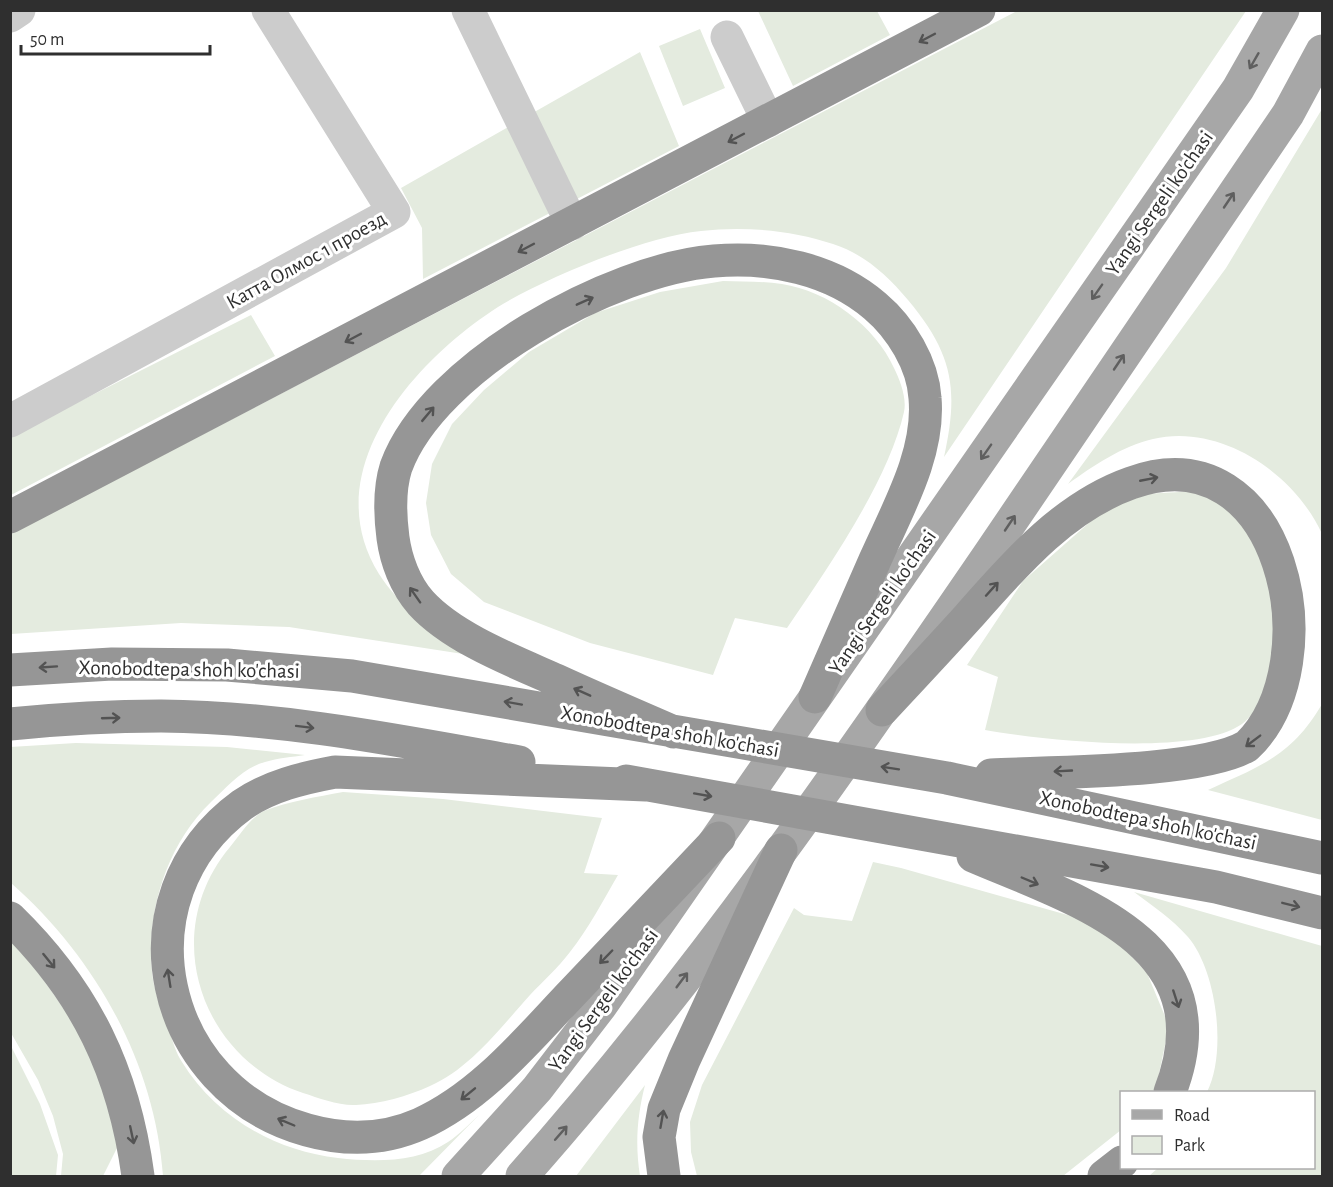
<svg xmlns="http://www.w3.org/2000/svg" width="1333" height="1187" font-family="'Alegreya Sans',sans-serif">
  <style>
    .green { fill: #e4ebdf }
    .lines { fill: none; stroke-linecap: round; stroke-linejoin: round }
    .minor { stroke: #ccc; stroke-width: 33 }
    .major { stroke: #a7a7a7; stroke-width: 33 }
    .highway { stroke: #969696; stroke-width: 33 }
    .oneway { stroke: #535353 }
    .oneway2 { stroke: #5f5f5f }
    .labels { text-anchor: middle; stroke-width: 6; stroke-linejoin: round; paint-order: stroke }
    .street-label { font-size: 21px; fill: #2f2f2f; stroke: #fff }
  </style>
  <rect width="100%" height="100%" fill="#fff"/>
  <!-- green -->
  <path class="green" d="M758,11h119l13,24 -97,51z
    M1017,11h229l-302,446c15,-68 9,-103 -36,-157 -21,-25 -44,-46 -75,-56 -41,-14 -90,-18 -132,-13 -57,6 -154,46 -203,76 -83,53 -183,164 -119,267 21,33 54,55 84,80l-174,-27 -108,-4 -170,11v-100z
    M700,29l25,59 -42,18 -24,-60z
    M640,52l39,94 -256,133 -1,-51 -21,-40z
    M1322,109v425c-27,-60 -101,-111 -169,-95 -31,7 -60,27 -85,45l158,-216z
    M723,281c19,1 40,0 59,3 46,7 93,42 112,84 6,12 13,30 10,44 -16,70 -77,157 -117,216l-52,-10 -22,57 -123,-32 -106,-41 -33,-28 -20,-39 -5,-32 6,-39 20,-40 32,-34 45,-38 66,-39 65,-21z
    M251,315l24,41 -264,139v-59z
    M1198,491l57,30 35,143c-12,14 -35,51 -48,60 -47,33 -201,16 -257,6l13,-53 -31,-12 56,-84 68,-60 26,-18 26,-9z
    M1322,704v116l-114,-30c52,-24 84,-34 114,-86z
    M76,743l151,4 78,8c-13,2 -27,3 -40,7 -22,6 -38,25 -54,40 -44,42 -65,110 -59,170 2,20 11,42 18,61 3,9 6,20 12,29 34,55 93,89 156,96 36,4 79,5 110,-16 11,-7 21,-18 31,-27l-60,61h-256c-8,-113 -68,-219 -152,-293l-1,-136z
    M343,792l100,7 159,19 -18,55 34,2c-15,26 -30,54 -48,77 -12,16 -27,29 -40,43 -28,31 -60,74 -100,91 -22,10 -50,18 -74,19 -17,1 -37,-7 -53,-12 -103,-35 -145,-160 -73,-246 9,-11 21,-30 34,-36 25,-10 53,-14 79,-19z
    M873,862l28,6 188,53 29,21 29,31 22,53 -13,62 -4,4h-30l-1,38 -58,46h-366l-6,-24 -1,-30 12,-37 92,-177 10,7 48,6z
    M1134,892l188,54v230h-173l9,-8h156v-76h-107c20,-39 10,-121 -19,-155 -16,-18 -35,-31 -54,-45z
    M11,938l15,17 59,84 37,99 -19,38h-42l2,-22 -10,-38 -15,-36 -27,-47z
    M10,1044l30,60 18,51 -2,21h-45z
    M645,1085c-8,32 -10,59 -5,91h-64z"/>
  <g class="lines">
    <!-- minor -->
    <path class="minor" d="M468,10l104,214
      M10,16l9,-6
      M727,37l41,84
      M10,421l384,-209 -126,-202"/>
    <!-- major -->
    <path class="major" d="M458,1176l79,-87 63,-82 638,-918 45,-79
      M522,1176c173,-195 323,-411 470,-626 98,-146 197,-291 296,-436l34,-63"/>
    <!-- highway -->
    <path class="highway" d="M10,517l969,-507
      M10,670l102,-6 115,1 125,11 595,102 375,80
      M882,710c29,-31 58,-62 86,-93 46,-52 95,-110 163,-134 152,-55 202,180 116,263 -45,27 -198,26 -256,29
      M10,724c50,-5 101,-8 151,-8 121,1 240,25 358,46
      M674,732c-39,-17 -79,-34 -118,-52 -43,-19 -103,-42 -135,-77 -16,-18 -25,-43 -28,-65 -3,-23 -4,-49 3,-71 37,-101 216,-198 318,-206 56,-5 118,8 161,45 26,22 48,58 50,92 5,56 -28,112 -50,162 -20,46 -40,92 -60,137
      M626,781l590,106 106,26
      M646,785l-311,-13c-32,6 -66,14 -93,33 -127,93 -83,284 65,325 39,11 77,10 113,-6 62,-28 108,-85 154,-133 48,-51 97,-102 145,-153
      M973,856c105,45 254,88 197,236
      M10,918c76,74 114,154 128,258
      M664,1176l-5,-39 5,-28 20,-49 97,-210
      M1104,1176l18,-14"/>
  </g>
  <!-- one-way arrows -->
  <defs><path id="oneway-shaft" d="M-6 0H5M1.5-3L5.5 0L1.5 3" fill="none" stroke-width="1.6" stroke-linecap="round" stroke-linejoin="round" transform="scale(1.5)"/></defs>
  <g class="oneway">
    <use href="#oneway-shaft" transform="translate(927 38) rotate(152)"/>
    <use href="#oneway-shaft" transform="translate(736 138) rotate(152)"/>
    <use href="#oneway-shaft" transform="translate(526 248) rotate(152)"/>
    <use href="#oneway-shaft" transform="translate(585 301) rotate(-24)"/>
    <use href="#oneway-shaft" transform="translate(353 338) rotate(152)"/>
    <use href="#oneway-shaft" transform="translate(428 414) rotate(-50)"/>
    <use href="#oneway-shaft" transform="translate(1149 479) rotate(-11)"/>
    <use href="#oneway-shaft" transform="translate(992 589) rotate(-48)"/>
    <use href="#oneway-shaft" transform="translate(415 595) rotate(-125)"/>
    <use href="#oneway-shaft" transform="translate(48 667) rotate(176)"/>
    <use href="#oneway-shaft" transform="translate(582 692) rotate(-156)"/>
    <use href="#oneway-shaft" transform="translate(513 703) rotate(-170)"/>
    <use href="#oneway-shaft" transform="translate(111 718) rotate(-2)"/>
    <use href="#oneway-shaft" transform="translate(305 727) rotate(7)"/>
    <use href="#oneway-shaft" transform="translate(1253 741) rotate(143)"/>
    <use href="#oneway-shaft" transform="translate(890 768) rotate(-171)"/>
    <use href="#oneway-shaft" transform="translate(1063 771) rotate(177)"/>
    <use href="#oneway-shaft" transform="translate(703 795) rotate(10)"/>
    <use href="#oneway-shaft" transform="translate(1100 866) rotate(10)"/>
    <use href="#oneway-shaft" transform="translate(1030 881) rotate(23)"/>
    <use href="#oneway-shaft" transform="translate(1291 905) rotate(14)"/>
    <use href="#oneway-shaft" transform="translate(606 957) rotate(134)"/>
    <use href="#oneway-shaft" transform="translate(49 961) rotate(51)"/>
    <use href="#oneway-shaft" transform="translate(169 978) rotate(-99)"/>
    <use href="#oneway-shaft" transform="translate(1176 999) rotate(72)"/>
    <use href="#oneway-shaft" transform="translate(468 1094) rotate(141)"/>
    <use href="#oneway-shaft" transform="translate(662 1119) rotate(-80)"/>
    <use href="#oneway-shaft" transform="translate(286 1122) rotate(-157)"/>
    <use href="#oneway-shaft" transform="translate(132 1135) rotate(78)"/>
  </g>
  <g class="oneway2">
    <use href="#oneway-shaft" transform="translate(1254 61) rotate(120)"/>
    <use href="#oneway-shaft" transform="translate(1229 200) rotate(-56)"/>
    <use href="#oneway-shaft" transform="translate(1097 292) rotate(125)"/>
    <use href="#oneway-shaft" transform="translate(1119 362) rotate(-56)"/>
    <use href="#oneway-shaft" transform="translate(986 452) rotate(125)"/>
    <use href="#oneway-shaft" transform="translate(1010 523) rotate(-56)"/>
    <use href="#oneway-shaft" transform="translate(682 980) rotate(-53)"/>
    <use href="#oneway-shaft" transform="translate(561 1133) rotate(-49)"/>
  </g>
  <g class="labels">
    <!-- street labels -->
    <g class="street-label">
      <text transform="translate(1159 203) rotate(-55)" y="7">Yangi Sergeli ko'chasi</text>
      <text transform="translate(306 260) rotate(-29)" y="7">Катта Олмос 1 проезд</text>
      <text transform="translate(882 602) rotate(-55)" y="7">Yangi Sergeli ko'chasi</text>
      <text transform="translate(189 669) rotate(1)" y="7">Xonobodtepa shoh ko'chasi</text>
      <text transform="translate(670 731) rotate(10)" y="7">Xonobodtepa shoh ko'chasi</text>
      <text transform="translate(1148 820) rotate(12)" y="7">Xonobodtepa shoh ko'chasi</text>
      <text transform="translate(603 1000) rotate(-54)" y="7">Yangi Sergeli ko'chasi</text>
    </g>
  </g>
  <!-- border -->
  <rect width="1333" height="1187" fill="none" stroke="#2f2f2f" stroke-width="24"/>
  <!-- legend -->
  <rect x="1120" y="1091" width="195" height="78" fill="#ffffff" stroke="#acacac" stroke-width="1.5"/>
  <rect x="1132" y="1110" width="30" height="9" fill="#a7a7a7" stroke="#acacac" stroke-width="1.5"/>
  <text x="1174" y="1121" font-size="18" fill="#2f2f2f">Road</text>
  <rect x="1132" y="1136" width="30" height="18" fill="#e4ebdf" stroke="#acacac" stroke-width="1.5"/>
  <text x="1174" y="1151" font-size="18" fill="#2f2f2f">Park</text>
  <!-- scale -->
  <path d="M21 45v9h189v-9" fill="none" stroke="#2f2f2f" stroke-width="3"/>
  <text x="30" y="45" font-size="18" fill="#2f2f2f" stroke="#ffffff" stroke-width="4.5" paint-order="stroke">50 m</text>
</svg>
